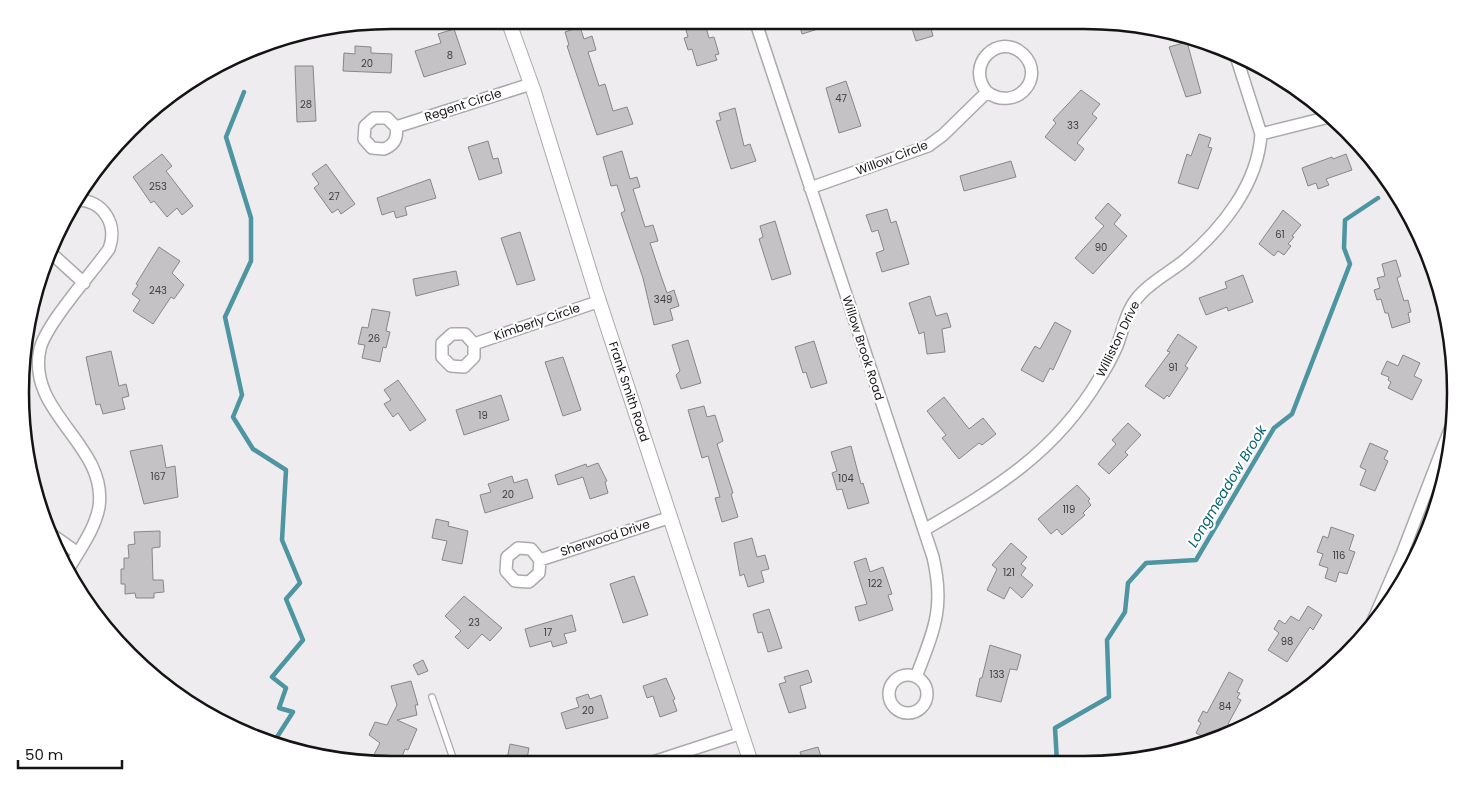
<svg xmlns="http://www.w3.org/2000/svg" width="1476" height="785" font-family="Poppins,sans-serif">
  <style>
    .lines { fill: none; stroke-linecap: round; stroke-linejoin: round }
    .stream { stroke: #4c95a1; stroke-width: 4.5 }
    .building { fill: #c5c2c5; stroke: #888689 }
    .service-casing { stroke: #aba9ac; stroke-width: 8 }
    .minor-casing { stroke: #aba9ac; stroke-width: 14 }
    .tertiary-casing { stroke: #aba9ac; stroke-width: 16 }
    .service { stroke: #fff; stroke-width: 5.5 }
    .minor { stroke: #fff; stroke-width: 11 }
    .tertiary { stroke: #fff; stroke-width: 14 }
    .labels { text-anchor: middle; stroke-width: 4.5; stroke-linejoin: round; paint-order: stroke }
    .number-label { font-size: 10px; fill: #414041 }
    .street-label { font-size: 12px; fill: #151415; stroke: #fff }
    .water-label { font-size: 14px; font-style: italic; fill: #06636f; stroke: #fff }
    .rim { fill: none; stroke: #151415; stroke-width: 2.5 }
  </style>
  <rect width="100%" height="100%" fill="#eeecee"/>
  <g class="lines">
    <!-- stream -->
    <path class="stream" d="M244,92l-18,45 25,81v43l-26,56 17,78 -9,22 20,32 33,21 -4,70 18,43 -14,16 17,41 -31,37 14,11 -7,20 14,4 -16,25 5,10
      M1057,762l-2,-34 54,-31 -2,-57 18,-28 3,-29 18,-20 50,-3 78,-132 18,-14 58,-150 -6,-16 1,-28 33,-22"/>
  </g>
  <!-- building -->
  <path class="building" d="M683,20h21l5,18 5,-1 5,17 -4,1 2,5 -20,6 -5,-17 -4,1 -4,-12 4,-1z
    M798,20h38l1,3 -35,11z
    M916,21h13l4,15 -17,5 -6,-19z
    M580,27l4,12 8,-3 4,14 -8,2 11,34 6,-2 8,27 14,-4 6,17 -36,11 -30,-89 2,-1 -4,-13z
    M454,29l12,35 -42,13 -9,-26 26,-8 -3,-9z
    M1187,42l14,51 -15,4 -17,-50z
    M355,46l16,1v6l21,1 -1,19 -48,-2 1,-18 11,1z
    M295,66h18l3,55 -19,1z
    M846,81l15,45 -22,7 -13,-45z
    M1081,90l19,14 -8,10 5,4 -20,25 7,6 -9,12 -30,-24 11,-14 -3,-3z
    M735,108l9,38 6,-2 6,17 -25,8 -15,-48 5,-1 -2,-7z
    M1199,134l12,4 -3,9 4,1 -14,41 -20,-6 9,-29 4,2z
    M488,141l5,18 5,-1 4,15 -23,7 -11,-33z
    M622,151l8,28 7,-2 3,10 -7,2 12,38 8,-2 5,16 -8,2 10,30 7,20 7,-3 5,16 -9,3 3,11 -19,5 -11,-47 -22,-65 4,-2 -8,-26 -6,1 -8,-29z
    M162,154l10,12 -6,5 27,35 -11,9 -5,-7 -10,9 -13,-16 -3,2 -18,-26z
    M1346,154l6,16 -26,9 3,6 -11,4 -2,-6 -8,3 -6,-18 30,-11 1,2z
    M1011,161l5,16 -52,14 -4,-15z
    M326,164l29,40 -14,10 -3,-5 -6,4 -18,-25 5,-4 -7,-10z
    M430,179l6,19 -31,9 2,8 -11,3 -2,-7 -12,4 -5,-17z
    M1108,203l13,12 -7,9 13,12 -34,38 -18,-16 29,-32 -9,-8z
    M887,209l4,14 5,-2 13,43 -27,8 -6,-19 8,-3 -6,-20 -6,2 -6,-17z
    M1283,210l18,15 -9,11 2,1 -6,7 3,2 -7,9 -6,-4 -4,5 -15,-12z
    M775,221l16,53 -19,6 -13,-41 4,-2 -3,-11z
    M520,232l15,48 -18,5 -16,-47z
    M159,247l21,14 -8,12 12,12 -10,14 -3,-2 -18,27 -20,-13 7,-11 -8,-6 6,-9 -2,-1z
    M1396,260l5,16 -4,2 7,23 4,-1 3,12 -3,1 2,9 -18,6 -4,-15h-3l-4,-14 -4,1 -3,-10 6,-2 -3,-10 8,-2 -3,-12z
    M456,271l3,14 -43,11 -3,-17z
    M1243,275l10,27 -25,9 -1,-4 -21,8 -7,-17 28,-10 -2,-6z
    M930,296l6,20 11,-3 4,14 -9,2 3,23 -18,2 -3,-22 -5,2 -10,-31z
    M372,309l18,3 -4,19 4,1 -4,16 -3,-1 -3,15 -18,-4 3,-13 -7,-1 4,-17 6,1z
    M1055,322l16,9 -18,39 -3,-2 -7,14 -22,-12 14,-24 5,3z
    M1178,334l19,13 -12,19 3,2 -19,29 -2,-2 -3,4 -19,-13 25,-34 -3,-1z
    M688,340l13,43 -20,6 -5,-14 4,-4 -8,-26z
    M814,341l13,42 -16,5 -5,-16 -3,1 -8,-26z
    M111,351l8,35 7,-2 3,12 -7,2 3,11 -22,5 -3,-10 -4,1 -10,-48z
    M1403,355l17,8 -6,13 8,4 -10,20 -24,-12 3,-6 -3,-2 1,-3 -8,-3 6,-13 11,5z
    M563,357l18,53 -18,6 -18,-54z
    M398,380l28,40 -16,11 -12,-18 -5,4 -9,-13 7,-4 -7,-10z
    M501,395l8,25 -45,15 -8,-25z
    M944,397l25,32 14,-11 13,16 -14,11 -3,-2 -20,16 -17,-21 4,-3 -19,-24z
    M704,406l3,11 8,-2 8,26 -6,3 16,49 -2,1 7,23 -16,5 -7,-24 5,-1 -12,-41 -6,2 -14,-48z
    M1128,423l13,12 -16,17 3,3 -19,19 -11,-10 18,-20 -4,-4z
    M1370,443l18,8 -4,8 4,2 -13,30 -15,-6 6,-15 -6,-3z
    M162,445l4,23 9,-2 3,31 -34,7 -14,-53z
    M851,446l10,38 2,-1 6,20 -21,6 -6,-20 -5,1 -5,-17 5,-2 -6,-19z
    M598,463l9,18 -2,1 3,11 -18,6 -7,-22 -25,8 -3,-10 31,-11 1,3z
    M512,476l2,7 13,-4 6,19 -48,15 -5,-18 11,-3 -3,-8z
    M1077,485l13,14 -2,2 3,4 -8,8 2,2 -23,20 -5,-6 -6,5 -13,-15z
    M436,519l13,3 -1,4 20,5 -6,33 -20,-4 5,-19 -15,-3z
    M1331,527l23,8 -5,15 6,2 -8,22 -8,-2 -3,10 -11,-4 3,-10 -9,-3 4,-11 -6,-2 6,-16 5,2z
    M160,531v16l-8,1 1,32h10l1,12 -10,1v5h-18l-1,-5 -10,1v-10h-4v-15h3v-11h5l-1,-13 7,-1 -1,-12z
    M752,538l5,19 8,-2 4,14 -8,2 3,11 -16,5 -4,-13 -4,2 -6,-33z
    M1011,543l16,14 -6,7 5,4 -5,7 12,10 -11,13 -12,-11 -6,12 -17,-9 10,-21 -5,-4z
    M866,558l4,14 13,-5 9,27 -4,1 5,15 -34,11 -4,-14 12,-3 -13,-42z
    M634,576l14,39 -25,8 -13,-39z
    M464,596l38,32 -12,13 -8,-7 -14,15 -13,-12 6,-6 -16,-15z
    M1308,606l14,9 -9,15 -3,-3 -23,35 -19,-12 11,-17 -5,-4 5,-9 6,4 6,-8 8,5z
    M769,609l13,39 -14,4 -6,-20 -4,1 -5,-19z
    M572,615l4,16 -12,3 3,9 -14,4 -2,-6 -21,6 -5,-18z
    M990,645l31,10 -4,15 -7,-1 -9,33 -25,-6 4,-18h2z
    M423,660l5,11 -10,4 -5,-10z
    M808,670l4,12 -12,4 6,22 -17,5 -10,-29 7,-2 -2,-5z
    M1229,672l14,8 -6,12 3,1 -3,5 4,2 -13,24 5,2 -4,7 -18,8 -15,-8 5,-10 -3,-2 5,-10 4,2z
    M666,678l9,21 -2,1 4,11 -17,6 -7,-21 -6,2 -4,-12z
    M411,681l7,24h-3l2,10 -20,5 20,9 -9,21 -3,-1 -6,15h-30l11,-21 -11,-8 6,-13 12,3 10,-20 -6,-19z
    M588,694l2,5 11,-4 7,23 -42,11 -5,-16 18,-6 -3,-9z
    M510,744l19,4 -3,16h-20z
    M818,747l5,16h-19l-4,-11z"/>
  <g class="lines">
    <!-- service casing -->
    <g class="service-casing">
      <path id="service" d="M432,697l23,67"/>
    </g>
    <!-- minor casing -->
    <g class="minor-casing">
      <path id="minor" d="M755,20l178,537c12,51 1,73 -17,120
        M396,127c2,11 -2,18 -12,22l-12,-1 -8,-9 1,-13 9,-8h13l9,9 135,-43
        M1261,134l72,-18
        M810,188l118,-42 15,-11 44,-43c-23,-27 12,-61 36,-38 24,23 -7,59 -36,38
        M52,254l32,29
        M474,344v13l-10,10 -13,-1 -9,-9v-14l10,-9h13l9,10 126,-43
        M924,530c72,-42 131,-77 175,-151 7,-10 13,-22 18,-33 6,-16 9,-35 21,-49 12,-15 31,-24 47,-37 37,-31 73,-76 76,-126l-25,-78
        M48,532l30,21
        M1402,554l13,5
        M540,560l-1,13 -10,9 -14,-1 -9,-10 1,-14 11,-9 13,1 9,11 131,-43
        M69,568c11,-19 26,-39 30,-61 9,-62 -73,-94 -59,-158 6,-25 52,-76 69,-100 9,-24 -5,-49 -33,-49
        M1369,630l33,-76 52,-135
        M889 694a19 19 0 1 1 38 0a19 19 0 1 1-38 0Z
        M650,763l92,-30
        M593,764l8,-1"/>
    </g>
    <!-- tertiary casing -->
    <g class="tertiary-casing">
      <g id="tertiary">
        <path id="s1" d="M508,20l26,72 62,200 155,471"/>
      </g>
    </g>
    <!-- service -->
    <use href="#service" class="service"/>
    <!-- minor -->
    <use href="#minor" class="minor"/>
    <!-- tertiary -->
    <use href="#tertiary" class="tertiary"/>
  </g>
  <g class="labels">
    <!-- number labels -->
    <g class="number-label">
      <text x="450" y="59">8</text>
      <text x="367" y="67">20</text>
      <text x="841" y="102">47</text>
      <text x="306" y="108">28</text>
      <text x="1073" y="129">33</text>
      <text x="158" y="190">253</text>
      <text x="334" y="200">27</text>
      <text x="1280" y="238">61</text>
      <text x="1101" y="251">90</text>
      <text x="158" y="294">243</text>
      <text x="663" y="303">349</text>
      <text x="374" y="342">26</text>
      <text x="1173" y="371">91</text>
      <text x="483" y="419">19</text>
      <text x="158" y="480">167</text>
      <text x="846" y="482">104</text>
      <text x="508" y="498">20</text>
      <text x="1069" y="513">119</text>
      <text x="1339" y="559">116</text>
      <text x="1009" y="576">121</text>
      <text x="875" y="587">122</text>
      <text x="474" y="626">23</text>
      <text x="548" y="636">17</text>
      <text x="1287" y="645">98</text>
      <text x="997" y="678">133</text>
      <text x="1225" y="710">84</text>
      <text x="588" y="714">20</text>
    </g>
    <!-- street labels -->
    <g class="street-label">
      <text transform="translate(463 105) rotate(-18)" y="4">Regent Circle</text>
      <text transform="translate(892 158) rotate(-21)" y="4">Willow Circle</text>
      <text transform="translate(537 322) rotate(-19)" y="4">Kimberly Circle</text>
      <text transform="translate(1118 339) rotate(-64)" y="4">Williston Drive</text>
      <text transform="translate(863 348) rotate(72)" y="4">Willow Brook Road</text>
      <text dy="4" stroke="none"><textPath href="#s1" startOffset="391">Frank Smith Road</textPath></text>
      <text transform="translate(605 538) rotate(-18)" y="4">Sherwood Drive</text>
    </g>
    <!-- water labels -->
    <g class="water-label">
      <text transform="translate(1227 486) rotate(-59)" y="5">Longmeadow Brook</text>
    </g>
  </g>
  <!-- crop -->
  <path d="M0 0H1476V785H0ZM392 29H1084A363 363 0 0 1 1447 392V393A363 363 0 0 1 1084 756H392A363 363 0 0 1 29 393V392A363 363 0 0 1 392 29Z" fill="#fff" fill-rule="evenodd"/>
  <path class="rim" d="M392 29H1084A363 363 0 0 1 1447 392V393A363 363 0 0 1 1084 756H392A363 363 0 0 1 29 393V392A363 363 0 0 1 392 29Z"/>
  <!-- scale -->
  <path d="M18 760v8h104v-8" fill="none" stroke="#151415" stroke-width="2.5"/>
  <text x="25" y="760" font-size="15" fill="#151415" stroke="#ffffff" stroke-width="4" paint-order="stroke">50 m</text>
</svg>
